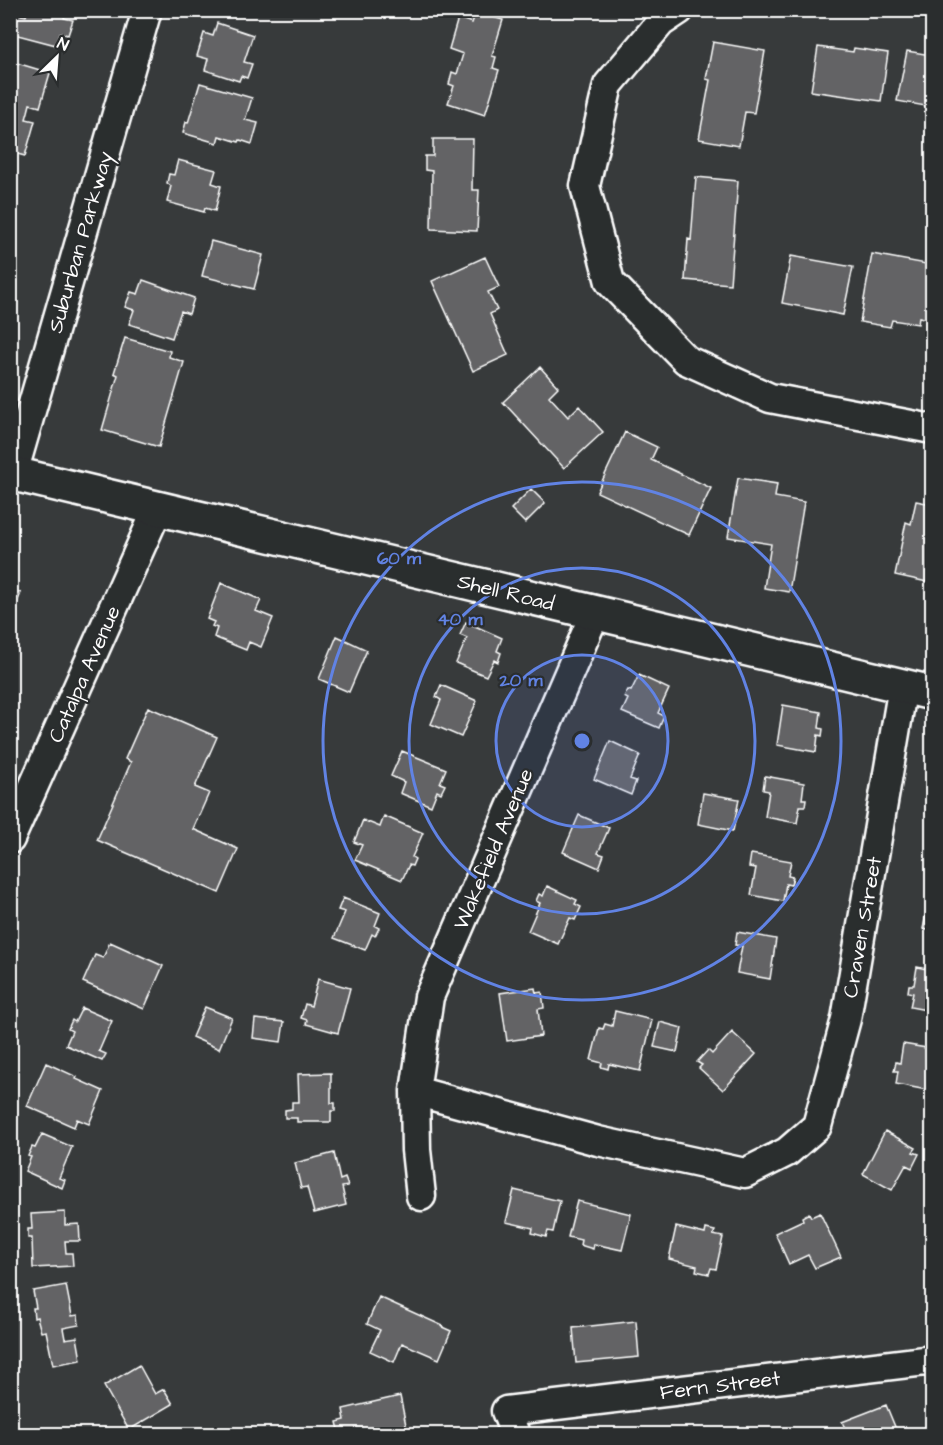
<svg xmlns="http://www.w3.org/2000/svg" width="943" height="1445" font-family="'Architects Daughter',sans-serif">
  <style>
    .building { fill: #636465; stroke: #fff; stroke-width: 1.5 }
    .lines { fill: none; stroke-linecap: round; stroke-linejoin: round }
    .street-casing { stroke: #fff; stroke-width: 33 }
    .secondary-casing { stroke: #fff; stroke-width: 38 }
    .street { stroke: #2a2d2e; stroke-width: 28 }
    .secondary { stroke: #2a2d2e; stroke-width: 33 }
    .ring { fill: none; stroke: #6183e4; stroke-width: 3 }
    .labels { text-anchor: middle; stroke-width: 4.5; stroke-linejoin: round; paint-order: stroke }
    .street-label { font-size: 21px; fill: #fff; stroke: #2a2d2e }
    .centre { fill: #6183e4; stroke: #2a2d2e; stroke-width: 3 }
    .ring-label { font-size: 18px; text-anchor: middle; font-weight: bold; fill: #6183e4; stroke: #2a2d2e; stroke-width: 4.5; stroke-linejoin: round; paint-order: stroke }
  </style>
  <rect width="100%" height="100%" fill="#373a3b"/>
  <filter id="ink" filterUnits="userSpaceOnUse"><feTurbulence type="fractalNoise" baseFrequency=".0167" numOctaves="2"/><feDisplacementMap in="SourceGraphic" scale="12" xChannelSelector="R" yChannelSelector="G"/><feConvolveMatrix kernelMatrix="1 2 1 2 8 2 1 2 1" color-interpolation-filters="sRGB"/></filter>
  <g filter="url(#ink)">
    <!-- building -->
    <path class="building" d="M13,10h9l-1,5 5,1 2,-6h38l-2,8 9,2 -5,15 -8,-2 -4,12 -46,-12v-14z
      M476,12l27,8 -11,36 4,1 -3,11 6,2 -14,45 -37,-12 6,-17 -5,-2 3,-12 5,2 6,-20 -14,-5 9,-31 14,5z
      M217,23l36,12 -9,27 8,2 -5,14 -6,-2 -2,5 -34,-11 3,-11 -11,-3 7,-23 9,3z
      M713,42l52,9 -11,62 -9,-1 -6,34 -40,-7 11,-59 -4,-1z
      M818,47l35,5 1,-4 34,5 -7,48 -70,-10z
      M907,51l24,4 -1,6 2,1v51l-7,-1 1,-6 -29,-5z
      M10,61l40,12 -10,34 -10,-3 -2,8 -2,7 9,2 -10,35 -15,-4z
      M200,83l52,15 -7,22 13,3 -6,21 -12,-4 -1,2 -20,-6 -2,7 -34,-10 3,-11 2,1z
      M433,139h40l-1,51h7l-2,41 -46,-2 1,-58 -7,-1v-14h8z
      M178,160l38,10 -4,13 9,3 -6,25 -10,-3 -1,4 -37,-10 4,-16 -4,-3 2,-9 5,1z
      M696,177l42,4 -8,103 -45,-4 3,-41 3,1z
      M211,241l52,14 -9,34 -52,-13z
      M872,254l60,11v55l-13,-3 -1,7 -26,-4 -2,7 -30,-5z
      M791,256l62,11 -10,48 -61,-12z
      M485,257l14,30 -11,5 9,18 -7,4 18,41 -35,16 -41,-90z
      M143,280l51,18 -5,16 -8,-3 -9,27 -43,-14 5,-14 -9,-3 6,-15 7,2z
      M125,338l45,13 -1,6 15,5 -25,85 -57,-17 16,-55 -4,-2z
      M540,367l18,20 -9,9 19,21 11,-11 24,26 -39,36 -61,-66z
      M625,432l32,15 -6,13 60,28 -22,47 -92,-43z
      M738,478l39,6 -2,13 29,5 -15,90 -25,-4 7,-44 -43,-7z
      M531,489l14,14 -20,20 -14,-14z
      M916,501l16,3v79l-37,-8 11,-53 5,2z
      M221,583l40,17 -5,11 17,7 -12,29 -12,-5 -3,8 -32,-13 3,-9 -5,-2 2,-4 -7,-3z
      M10,589l11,4 -11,26z
      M466,622l36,16 -5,13 4,2 -3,9 -4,-2 -8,16 -30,-13 11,-25 -7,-3z
      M337,636l30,14 -18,42 -30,-13z
      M639,675l30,14 -11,24 6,3 -5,12 -37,-16 6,-13 -4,-2 4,-7 3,1z
      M441,685l36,16 -16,36 -30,-13 10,-24 -5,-3z
      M783,705l38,7 -2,16 4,1 -1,7 -4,-1 -2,17 -39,-7z
      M148,707l69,30 -22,50 14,6 -16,36 45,20 -19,44 -122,-53 34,-78 -6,-3z
      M610,741l30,14 -10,24 6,2 -5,14 -37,-16z
      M402,751l44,18 -6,14 5,2 -4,8 -4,-2 -6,15 -31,-13 4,-11 -13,-6z
      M765,776l39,7 -2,16h4l-1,7h-5l-3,17 -32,-6 4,-26 -6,-1z
      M703,793l36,6 -6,32 -35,-7z
      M579,815l30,13 -11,25 6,2 -5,13 -36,-16z
      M384,816l39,17 -11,24 3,2 -3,7 -3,-1 -7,15 -47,-20 7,-15 -8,-3 9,-22 17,7z
      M751,854l40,7 -3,15 5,1 -2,8 -5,-1 -3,17 -32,-6 5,-27 -7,-1z
      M547,886l30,14 -2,4 6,3 -6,13 -5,-2 -12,26 -30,-13 12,-28 -4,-2 3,-7 4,2z
      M931,889l1,1v41l-9,-2z
      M343,898l37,15 -5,13 4,2 -4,8 -3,-2 -7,16 -31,-12 11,-26 -7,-2z
      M737,932l39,7 -6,40 -33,-6 5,-27 -7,-1z
      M110,942l53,24 -19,43 -61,-27 12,-27 8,3z
      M917,967l15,3v41l-22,-4 3,-14 -5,-1 1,-7h5z
      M318,979l32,9 -12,45 -32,-9 1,-4 -6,-2 4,-14 6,2z
      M535,988l1,5 6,-1 2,16 -6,1 3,27 -34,5 -7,-48z
      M205,1007l27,11 -13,31 -27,-12z
      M82,1008l30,13 -13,30 7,3 -4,7 -36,-16 6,-14 -4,-2 4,-9 3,2z
      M615,1011l37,9 -12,51 -31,-7 -1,5 -7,-2 1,-4 -11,-3 8,-32 4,1 2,-5 7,2z
      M255,1019l29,3 -3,20 -28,-4z
      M660,1022l22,6 -5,24 -23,-5z
      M732,1032l24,22 -33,36 -24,-22 3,-3 -5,-3 11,-12 4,4z
      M903,1044l29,5v18l-1,10 1,1v13l-36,-7 2,-13h-4l2,-9 4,1z
      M46,1063l31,14 -1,2 27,12 -14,33 -12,-5 -3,8 -47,-21z
      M331,1073v30h4v8h-4v11h-34v-4h-12v-8l7,-1v-7h7l-1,-28z
      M885,1131l31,17 -3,4 6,2 -7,14 -6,-3 -14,25 -29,-16z
      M42,1134l30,13 -13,31 6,2 -3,8 -37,-17 6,-14 -3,-1 4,-9 3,1z
      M334,1153l6,27 5,-2 3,8 -6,1 4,18 -32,8 -7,-26 -6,1 -6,-25z
      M514,1190l46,11 -7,31 -5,-1 -2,6 -14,-4 1,-5 -27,-6z
      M577,1201l54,13 -9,36 -28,-6 -1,5 -13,-4 1,-5 -13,-3z
      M65,1212v13l14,-1 1,17h-15l1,12h6l1,13 -40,2 -1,-30h-4v-9h4l-1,-15z
      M809,1213l2,4 9,-4 21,44 -26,11 -7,-13 -19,9 -14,-31 28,-13 -1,-3z
      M676,1227l29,7 1,-5 9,2 -2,4 10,2 -7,32 -5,-1 -2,6 -13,-3 1,-5 -28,-7z
      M66,1285l6,31 6,-1 1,10 -16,3 2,11 12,-2 4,23 -28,5 -7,-34 -5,1 -4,-15 -3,1 -1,-10h3l-3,-17z
      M379,1297l64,29 -1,1 9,4 -12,28 -37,-16 -8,19 -24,-11 10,-21 -13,-6z
      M636,1321l3,36 -63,6 -3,-35z
      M139,1365l16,29 9,-5 9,15 -44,26 -25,-44z
      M400,1396l7,34 -21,4h-36v-2l-10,2 -3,-12 8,-2 -2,-11z
      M886,1405l12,29h-50l-6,-12z"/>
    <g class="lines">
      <!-- street casing -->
      <g class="street-casing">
        <path id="street" d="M679,10l-18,12 -53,63 -23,101 25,96 76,78 84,38 162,31
          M13,473l134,-463
          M595,613l-166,384 -14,94 183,50 147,32 42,-21 30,-26 29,-107 57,-333
          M10,839l148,-331
          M415,1091l1,59 5,46
          M515,1434l-9,-23 419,-50 7,2"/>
      </g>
      <!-- secondary casing -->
      <g class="secondary-casing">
        <path id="secondary" d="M10,473l922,220"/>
      </g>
      <!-- street -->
      <use href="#street" class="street"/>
      <!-- secondary -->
      <use href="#secondary" class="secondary"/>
    </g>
  </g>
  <!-- distance rings -->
  <circle cx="582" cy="741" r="86" fill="#6183e4" fill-opacity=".12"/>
  <g class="ring">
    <circle cx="582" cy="741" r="86"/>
    <circle cx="582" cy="741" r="173"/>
    <circle cx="582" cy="741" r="259"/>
  </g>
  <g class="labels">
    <!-- street labels -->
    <g class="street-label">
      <text transform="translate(80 242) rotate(-74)" y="7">Suburban Parkway</text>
      <text transform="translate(506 592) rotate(14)" y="7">Shell Road</text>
      <text transform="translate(84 674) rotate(-66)" y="7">Catalpa Avenue</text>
      <text transform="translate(493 849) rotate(-67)" y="7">Wakefield Avenue</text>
      <text transform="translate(862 927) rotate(-80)" y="7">Craven Street</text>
      <text transform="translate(720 1385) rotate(-7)" y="7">Fern Street</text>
    </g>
  </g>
  <circle cx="582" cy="741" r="9" class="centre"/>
  <g class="ring-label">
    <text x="399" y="564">60 m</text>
    <text x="460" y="625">40 m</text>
    <text x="521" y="686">20 m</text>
  </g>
  <!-- margin -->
  <rect width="943" height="1445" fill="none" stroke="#2a2d2e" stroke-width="36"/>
  <rect x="18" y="18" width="907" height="1409" fill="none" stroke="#fff" stroke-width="2" filter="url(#ink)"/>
  <!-- north arrow -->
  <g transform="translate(57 57) rotate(25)" stroke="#2a2d2e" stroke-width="4.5" paint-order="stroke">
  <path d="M0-4.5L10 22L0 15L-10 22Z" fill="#ffffff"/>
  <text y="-9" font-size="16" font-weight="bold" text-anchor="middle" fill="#ffffff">N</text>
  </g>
</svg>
